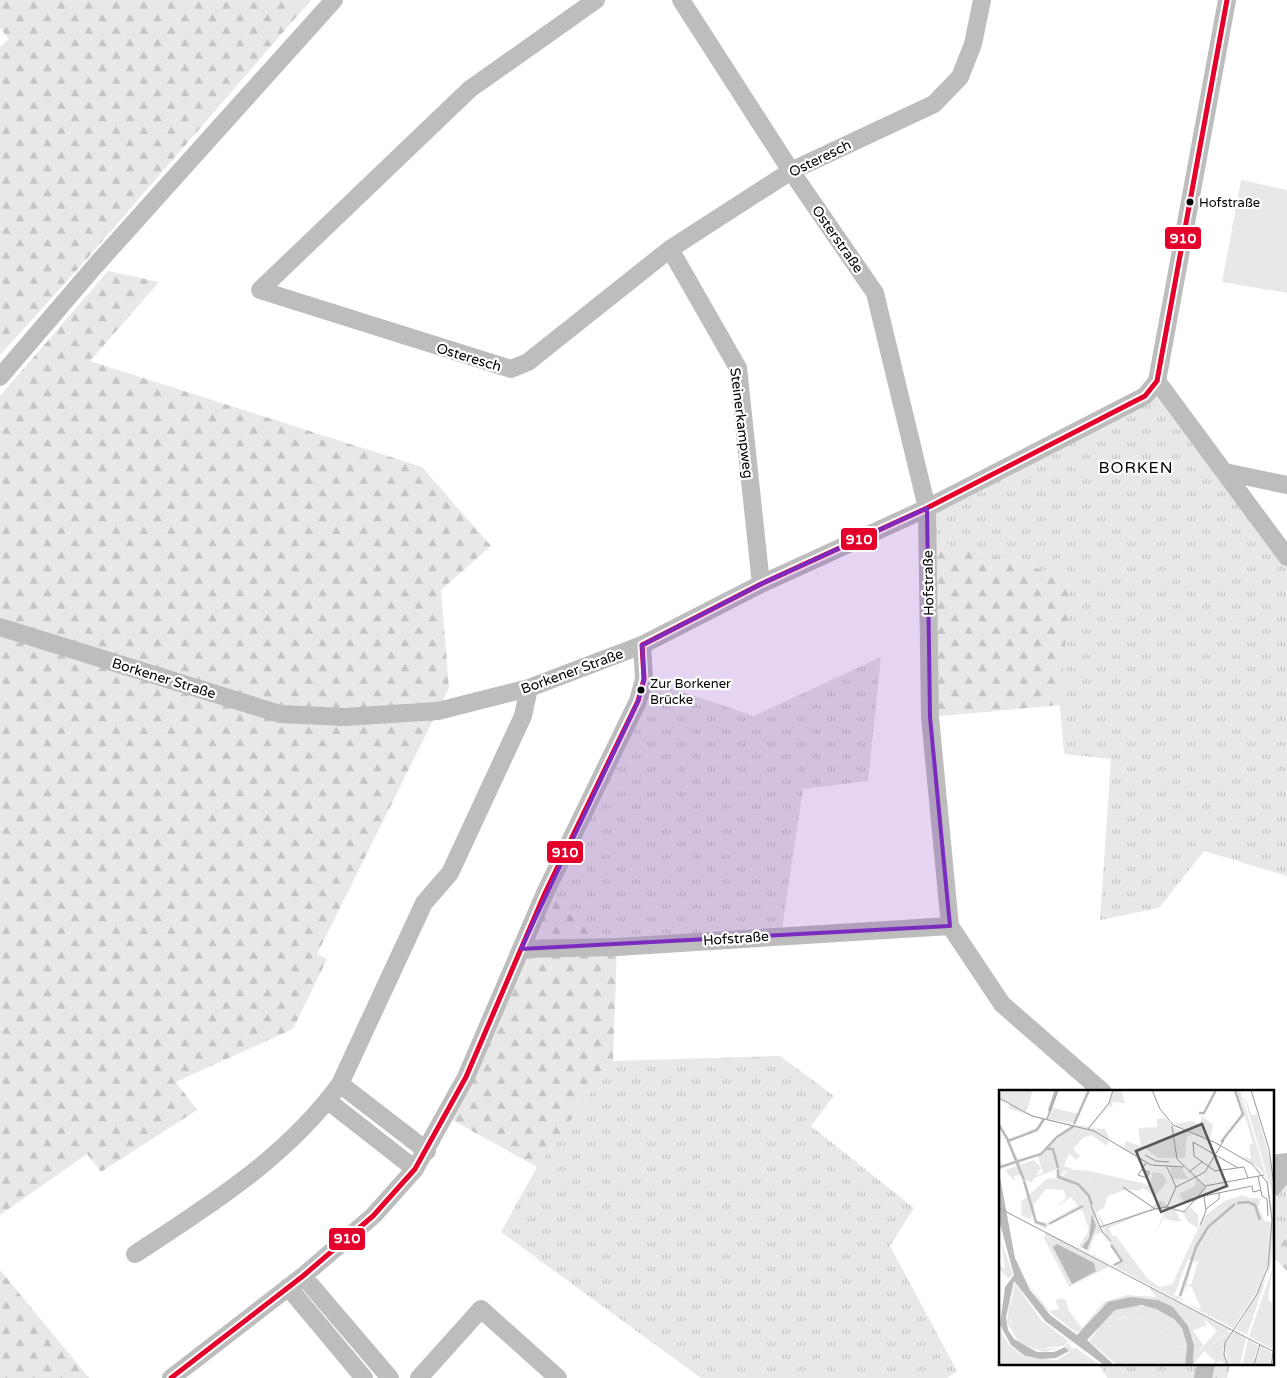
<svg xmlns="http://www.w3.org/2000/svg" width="1287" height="1378" font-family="'Varela Round',sans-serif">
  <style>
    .grass { fill: url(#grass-tufts) }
    .forest { fill: url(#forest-firs) }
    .pitch { fill: #e8e8e8 }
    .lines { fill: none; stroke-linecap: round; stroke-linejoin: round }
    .minor { stroke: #bdbdbd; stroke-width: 18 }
    .bus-1-casing { stroke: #fff; stroke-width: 9 }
    .bus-1 { stroke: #e4002b; stroke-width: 5 }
    .marked { fill: #7b2cbf; fill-opacity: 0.2; stroke: #7b2cbf; stroke-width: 4; stroke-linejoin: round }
    .bus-dot { fill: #000; stroke: #fff; stroke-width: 2 }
    .labels { text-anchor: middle; stroke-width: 4.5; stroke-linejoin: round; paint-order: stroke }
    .bus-label { font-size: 13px; fill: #000; stroke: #fff; text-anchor: start }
    .street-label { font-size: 14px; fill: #000; stroke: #fff }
    .quarter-label { font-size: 16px; letter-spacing: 1px; fill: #000; stroke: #fff }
    .inset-river { fill: none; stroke: #bababa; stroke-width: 2.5 }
    .inset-road { fill: none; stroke: #999; stroke-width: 1 }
    .view { fill: #595959; fill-opacity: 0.15; stroke: #595959; stroke-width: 2.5 }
    .inset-edge { fill: none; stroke: #000; stroke-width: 2.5 }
    .line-badge { stroke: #fff; stroke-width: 2 }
    .badge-label { font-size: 14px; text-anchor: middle; font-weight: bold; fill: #fff }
  </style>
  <defs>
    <pattern id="grass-tufts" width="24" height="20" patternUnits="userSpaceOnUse" patternTransform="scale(1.25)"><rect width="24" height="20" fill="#e8e8e8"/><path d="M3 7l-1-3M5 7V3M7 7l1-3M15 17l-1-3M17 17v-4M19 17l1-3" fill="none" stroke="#c5c5c5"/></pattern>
    <pattern id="forest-firs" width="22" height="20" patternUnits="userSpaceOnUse" patternTransform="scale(1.25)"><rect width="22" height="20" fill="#e8e8e8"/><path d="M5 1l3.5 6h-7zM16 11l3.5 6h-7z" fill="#c5c5c5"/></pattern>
  </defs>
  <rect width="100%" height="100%" fill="#fff"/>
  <!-- grass -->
  <path class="grass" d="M1157,381l130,176v319l-83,-25 -45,57 -59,12 11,-161 -47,-5 -4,-49 10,-127 -142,-39 -1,-31z
    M881,657l-13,124 -65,8 -22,146 -164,12 -72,-54 99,-214 110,37z
    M780,1056l54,40 -23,30 103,82 -24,38 67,125 -10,7h-246l-200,-146 36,-65 76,-106z
    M1287,1162v76l-14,-14v-60z
    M1099,1364h107l-3,14h-96z"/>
  <!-- forest -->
  <path class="forest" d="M0,0h311l-226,261 -85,94v-308l9,-8 -9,-11z
    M108,271l51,11 -69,79 332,106 69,79 -50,44 8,98 -132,266 10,5 -34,70 -117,53 21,28 -96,62 -14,-18 -87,61v-819z
    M928,539l143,39 -11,127 -130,12z
    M545,893l72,54 -4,114 -76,106 -92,-51z
    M1273,1224l14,14v33l-14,-14z
    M0,1270l89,108h-89z
    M1206,1364h24l-3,14h-24z"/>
  <!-- pitch -->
  <path class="pitch" d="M1241,180l46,10v103l-65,-11z"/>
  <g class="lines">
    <!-- minor -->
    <path class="minor" d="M596,0l-126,89 -210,201 251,79 17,-7 142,-113 121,-78 143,-67 26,-27 13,-33 9,-44
      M681,0l110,171 84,122 52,215 3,209 20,209 52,78 101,88
      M670,249l68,119 23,216
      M0,377l95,-111 239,-266
      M1157,381l130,176
      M1225,472l62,13
      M0,627l280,87 64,3 94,-6 91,-23 113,-43 119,-61 166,-76 218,-112 12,-15 70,-381
      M521,949l96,-2 333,-21
      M340,1084l87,67
      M328,1101l87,68
      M1273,1164l14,-2
      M1273,1187l14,-17
      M135,1254c75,-49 152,-97 205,-170l84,-181 26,-30 73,-157 6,-28
      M303,1276l87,102
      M288,1287l76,91
      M171,1378l132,-102 70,-60 42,-47 51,-92 79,-184 93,-192 6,-22 -2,-34
      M419,1378l62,-69 77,69
      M1203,1378l3,-14"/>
    <!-- bus-1 casing -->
    <g class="bus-1-casing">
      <path id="bus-1" d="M642,645l119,-61 166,-76 218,-112 12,-15 70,-381
        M171,1378l132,-102 70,-60 42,-47 51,-92 79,-184 93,-192 6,-22 -2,-34"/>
    </g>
    <!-- bus-1 -->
    <use href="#bus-1" class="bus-1"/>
  </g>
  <!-- marked area -->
  <path class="marked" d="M927,508l3,209 20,209 -429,23 117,-248 6,-22 -2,-34 119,-61z"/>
  <!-- markers -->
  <g class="bus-dot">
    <circle cx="1190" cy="202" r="4.5"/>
    <circle cx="641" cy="690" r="4.5"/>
  </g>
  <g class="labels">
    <!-- bus labels -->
    <g class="bus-label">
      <text x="1199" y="207">Hofstraße</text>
      <text x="650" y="688">Zur Borkener<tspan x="650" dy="16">Brücke</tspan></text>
    </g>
    <!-- street labels -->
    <g class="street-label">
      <text transform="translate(820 158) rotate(-26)" y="5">Osteresch</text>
      <text transform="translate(838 239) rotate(55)" y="5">Osterstraße</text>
      <text transform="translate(469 357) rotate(17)" y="5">Osteresch</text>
      <text transform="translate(742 423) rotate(83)" y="5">Steinerkampweg</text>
      <text transform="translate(928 583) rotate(-91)" y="5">Hofstraße</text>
      <text transform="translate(572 671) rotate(-20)" y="5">Borkener Straße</text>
      <text transform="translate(164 678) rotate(17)" y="5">Borkener Straße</text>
      <text transform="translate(736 938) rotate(-4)" y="5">Hofstraße</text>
    </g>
    <!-- quarter labels -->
    <g class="quarter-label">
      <text x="1136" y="473">BORKEN</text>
    </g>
  </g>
  <!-- overview -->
  <g transform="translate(999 1090)">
    <rect width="275" height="275" fill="#fff"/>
    <path d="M90,0l-14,33 -25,-3 24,5 -25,23 4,1 5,19 -15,5 -5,-17 -20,6 18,60 8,3 40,-19 -35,18 -3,5 -11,-5 -17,-61 -19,7v-3l19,-5 -19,-38 10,16 27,-12 6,-8 8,-3 3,-9 25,6zM46,30l28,6 -32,28 -22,7 -10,-20 29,-11zM171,77l12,1 6,11h-16zM68,81l13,-1 14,2 -8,15 -5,-5 -19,-5zM154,82l10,2 4,8 -12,14 -14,-9 9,-3zM197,88l10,9 -10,15 -11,1 -6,-9 16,-8zM242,105l8,3 -1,4 -13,2 3,11 -14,4 -26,43 -5,-1 -6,23 4,1 1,3 -5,-3 -7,12 7,5 -14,-6h6l6,-10 6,-26 -3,-1 9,-24 15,-20 15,-13zM161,110l16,11 5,11 -17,-3 4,-11 -21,3zM192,117l8,9 -1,12 -10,-6 -5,-9zM47,142l64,34 -41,21 -25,-49zM2,151l12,33 -4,5 -10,-10v-5l6,5zM16,193l26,37 27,21 -4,5 -28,3 -16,-11 -7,-10 -4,-16zM184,215l49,25 -6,1 -29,22 20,-22 -13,-12 3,9 -3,-2 -12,5 -14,-22zM235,241l12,7 -2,9 -10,9 -3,-1 -3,9 -3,-19zM228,244l1,2 -13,24 -10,-11z" fill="#e8e8e8" fill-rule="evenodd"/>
    <path d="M0,0h34l-7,23 20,6 10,-29h3l-9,27h-2l-2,2 -3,1 -35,-12 2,-4 -11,-6zM114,0h8l4,13 -14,-1 2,4h-5l-18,22 15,1 4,8 -2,9 -15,-11 -9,3 -10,11 7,7 -3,4 -8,-6 -5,12 16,6 -16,-1 -3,5 20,6 5,5 8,-15 52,12 -7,7 -11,-2 24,17 -27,-16 -17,6 -4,12 -7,4 8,13 41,-15 23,-3 -15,30 12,-29 -17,3 -40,17 3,8h4l31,42 12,9 13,-3 32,-68 22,-16 12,-3 -26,18 -15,20 -23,61 8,6 -136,-71 69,35 9,-5 -23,-28 -7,2 2,-11 -7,-17 -7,-2 -39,19 38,-20 6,-1 4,1 1,6 10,21 5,6 -18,-41 -11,-12 -19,-6 -1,-9 -32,12 5,18h5l-3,5 4,18 -19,-59 -19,3v-10l3,9 18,-3 6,17 32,-11 -5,-19 -5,-2 26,-22 -24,-5 39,7 20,-24zM238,0h3l28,92 6,40 -3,42 -24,71 -11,-6 31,-53 5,-56 -6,-43 -7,-9 -19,-12 11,3 -2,-14 4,-2 -8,-27 -10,13 10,-15zM243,0l10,25 5,-1 14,48 3,37zM203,26l11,9 -3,15 -34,-13v-3l15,-3 9,4zM166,28l10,10 16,6 1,3 -5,-1 -2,22h-26l-16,-11 -6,10 -14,-8 3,-8 15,5 -3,-18 19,-1v-8zM250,108h12l-3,9 7,14 6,1 -3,42 -8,22 -27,42 -48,-25 16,6 -10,-24 7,-23 26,-43 13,-4 -2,-11 13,-2zM274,177l-5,31 4,6v45l-23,-13zM28,192l22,29 11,-2 -5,-8 5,-3 6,2 3,11 13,17 22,-26 23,-7 29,2 -8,-11 35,19 -5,3 25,37 -6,8 29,-22 5,2 -8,16 4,16 -7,-4 -7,4 2,-4 -11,-10 -11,14 1,-20 -6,-19 -15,-19 -15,-7 -11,-2 -46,10 -13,18 -11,7 -34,-26zM227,244l1,2 -12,23 -10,-10zM11,204v27l10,17 12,8 2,-2 2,5 24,-1 -16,4 -25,-9 -12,-21zM127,227l19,3 12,6 18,22 12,-2 -2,19h-68l-28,-24 12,-15zM0,238l10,17 16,12 32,3 13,-8 -6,-6 5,-3 3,6 4,-1 24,17h-101zM249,249l10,7 -5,19h-11zM242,256l3,1 -4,18h-11l2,-10 3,1zM262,256l11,7 -3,12h-14z" fill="#e8e8e8" fill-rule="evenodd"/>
    <path d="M35,70l7,8 -10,15 -11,-8 -6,1 1,6 -10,-12zM49,88l28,3 11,9 7,13 4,22 -9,26 -10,-5 10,-16 -6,-18 -12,-15 -14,10 9,-9 -2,-8 -18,-1 -12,15 -3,15 -9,-3 -1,-14zM235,129l14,2 12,16 -18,-14 -18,1z" fill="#e8e8e8"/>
    <path d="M135,216h16l24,13 8,9 5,18 -13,2 -13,-18 -16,-10 -22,-3 -27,13 19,-20z" fill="#e8e8e8"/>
    <path d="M0,82l16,86 15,32 20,25 27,20 31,-33 23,-5 27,3 15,7 15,19 6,19 -1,20h-8l2,-20 -5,-17 -8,-9 -18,-10 -14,-4 -27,5 -28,30 27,25h-10l-59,-44 -31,-40 -8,36 2,13 6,9 23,13h17l11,-5 4,4 -13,7 -15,1 -16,-3 -14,-11 -11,-20 5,-38 9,-12 -15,-55zM93,124l4,12 -9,24 -5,-3 7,-9zM58,154l37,19 2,8 -24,13 -19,-37z" fill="#bababa"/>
    <path class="inset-river" d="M50,21l7,-21M200,23h5l12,-23M75,34l15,-34M0,35l9,15M222,52l22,-28 -8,-24M47,59h7l5,19M1,77l41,-13 16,-17 17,-11M59,79v8l20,7 11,12 3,9M25,90l-16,-39 29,-11 7,-11M25,91l12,41 10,3M238,113l11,-1 7,3 5,15M50,134l34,-18M112,155l11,16 -8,4M181,206l16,-49 12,-20 27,-23"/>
    <path class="inset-road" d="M153,0l8,19 13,16 43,18 36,21 15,18 5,38 -4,47 -11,27 -32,49 -1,12 4,10M252,0l18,59 5,37M0,8l33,18 62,15 57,34 33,2M48,29l11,-29M173,36l5,33 28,27 59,-11M89,39l21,-26 4,-13M146,65l11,6 13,1M168,77l9,20M239,78l-45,-26 1,14 21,15 29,-4 4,11M143,80l7,2 -2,6 -9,-3 8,-12M190,82l14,-11M259,86l4,20 5,3 1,17M124,97l32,22M205,106l48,-10 1,6 8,-2M92,116l11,25 9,10M168,117l9,-20 29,-15 19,-32M0,118l275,144M207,119l13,-10v-6M201,135l6,-14 -2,-15M101,137l55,-18 12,-2 17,5 22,-25M275,175v55M255,275l6,-21M272,275l3,-18"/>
    <path class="view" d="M203,34l25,62 -66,26 -25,-61z"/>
    <rect width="275" height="275" class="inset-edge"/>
  </g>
  <g class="line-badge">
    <rect x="1164" y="226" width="38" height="24" rx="5" fill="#e4002b"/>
    <rect x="840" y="527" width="38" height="24" rx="5" fill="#e4002b"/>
    <rect x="546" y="840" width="38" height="24" rx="5" fill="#e4002b"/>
    <rect x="328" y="1227" width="38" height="24" rx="5" fill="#e4002b"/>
  </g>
  <g class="badge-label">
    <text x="1183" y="243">910</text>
    <text x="859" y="544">910</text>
    <text x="565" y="857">910</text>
    <text x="347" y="1243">910</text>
  </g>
</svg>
